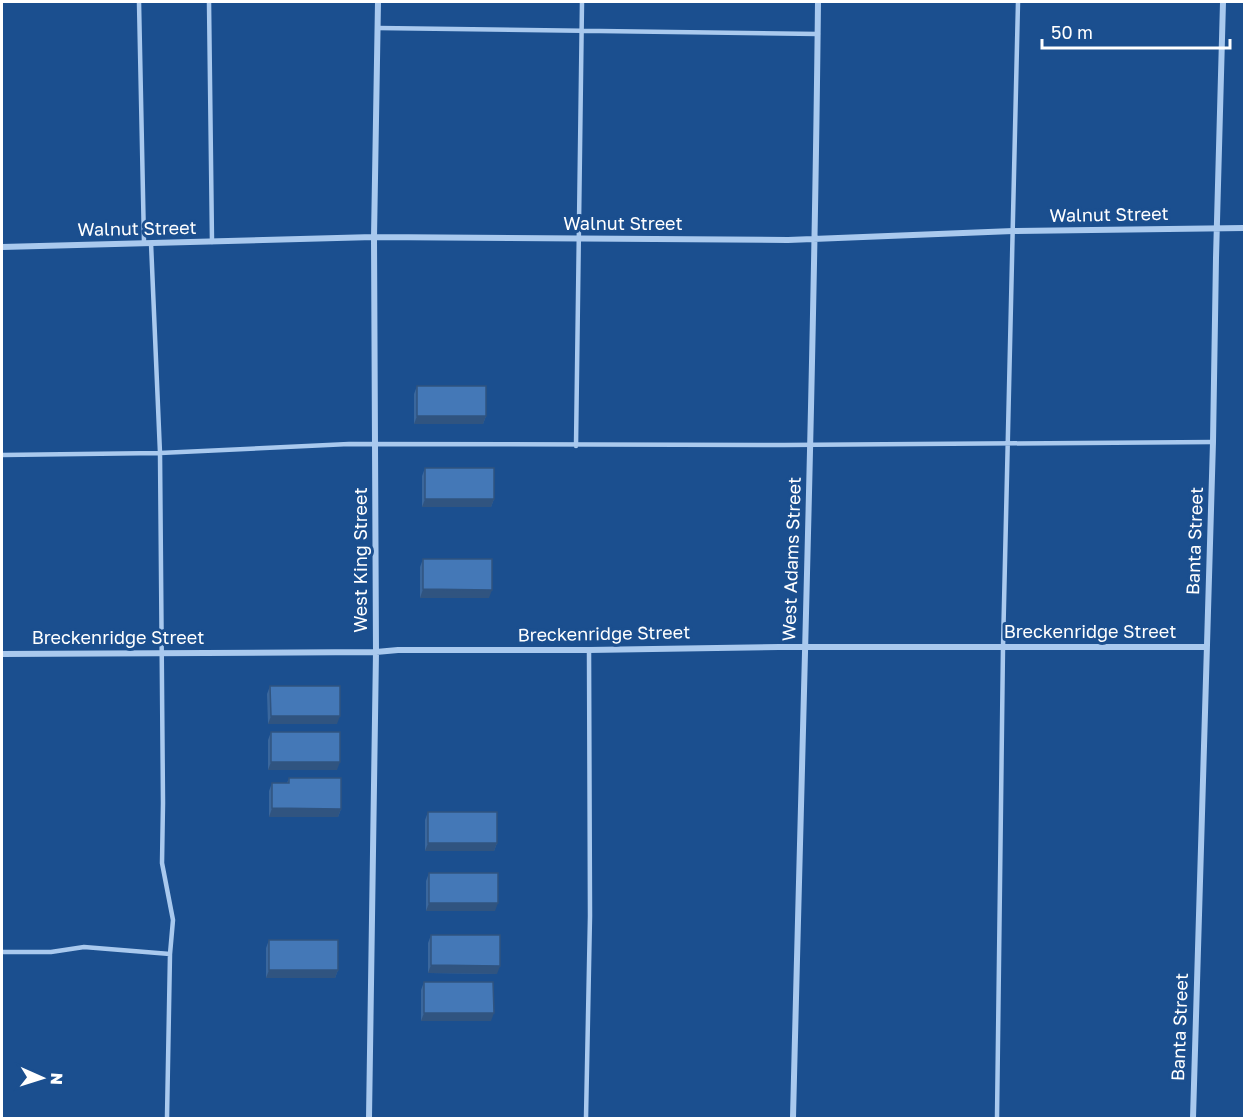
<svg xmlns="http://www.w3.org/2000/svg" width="1246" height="1120" font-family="'Golos Text',sans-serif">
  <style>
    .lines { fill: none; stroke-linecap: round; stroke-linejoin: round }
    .lane { stroke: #a9c9ee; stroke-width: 4.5 }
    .street { stroke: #a9c9ee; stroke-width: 6 }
    .wall { fill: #3a679d }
    .shaded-wall { fill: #305480 }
    .building { fill: #4478b7; stroke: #305480; stroke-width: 1.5 }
    .labels { text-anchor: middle; stroke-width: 6; stroke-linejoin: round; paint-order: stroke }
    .street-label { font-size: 18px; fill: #fff; stroke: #1b4f8f }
  </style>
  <rect width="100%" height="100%" fill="#1b4f8f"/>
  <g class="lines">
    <!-- lane -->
    <path class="lane" d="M139,2l5,241
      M209,2l3,240
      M378,28l440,6
      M151,243l9,210 3,350 -1,60 11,57 -3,34 -3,164
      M576,446l6,-444
      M2,455l158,-2 189,-9 435,1 429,-3
      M2,952h49l33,-5 86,7
      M586,1118l4,-202 -1,-266
      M997,1118l6,-471 15,-645"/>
    <!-- street -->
    <path class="street" d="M2,247l372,-10 414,3 225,-9 231,-3
      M2,654l374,-2 22,-2h191l190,-3h427
      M369,1118l7,-466 -2,-415 4,-235
      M793,1118c9,-372 21,-744 25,-1116
      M1193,1118l20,-676 3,-184 7,-256"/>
  </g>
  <!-- wall -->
  <path class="wall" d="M417,386l69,30 -3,8h-69v-30z
    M425,468l69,31 -3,8h-69v-31z
    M423,559l66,39h-69v-31z
    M270,686l67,38h-69l-1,-30z
    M271,732l66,38h-69v-30z
    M289,778l52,31 -3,8h-69v-26l3,-8h15z
    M428,812l69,31 -3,8h-69v-31z
    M429,873l66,38h-69v-30z
    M431,935l66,39 -69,-1v-30z
    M269,940l69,30 -3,8h-69v-30z
    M424,982l67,39h-70v-31z"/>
  <!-- shaded-wall -->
  <path class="shaded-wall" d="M417,416h69l-3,8h-69z
    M425,499h69l-3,8h-69z
    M423,589l69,1 -3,8h-69z
    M271,716h69l-3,8h-69z
    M271,762h69l-3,8h-69z
    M272,808l69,1 -3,8h-69z
    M428,843h69l-3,8h-69z
    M429,903h69l-3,8h-69z
    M431,965l69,1 -3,8 -69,-1z
    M269,970h69l-3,8h-69z
    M424,1013h70l-3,8h-70z"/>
  <!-- building -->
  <path class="building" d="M417,386h69v30h-69z
    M425,468h69v31h-69z
    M423,559h69v31l-69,-1z
    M270,686h70v30h-69z
    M271,732h69v30h-69z
    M289,778h52v31l-69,-1v-25h17z
    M428,812h69v31h-69z
    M429,873h69v30h-69z
    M431,935h69v31l-69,-1z
    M269,940h69v30h-69z
    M424,982h69l1,31h-70z"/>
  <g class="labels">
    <!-- street labels -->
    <g class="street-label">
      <text transform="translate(1109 215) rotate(-1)" y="6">Walnut Street</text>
      <text x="623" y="230">Walnut Street</text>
      <text transform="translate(137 229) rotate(-1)" y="6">Walnut Street</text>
      <text transform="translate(1195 541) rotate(-88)" y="6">Banta Street</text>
      <text transform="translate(792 559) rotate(-88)" y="6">West Adams Street</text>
      <text transform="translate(361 560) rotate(-90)" y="6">West King Street</text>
      <text x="1090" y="638">Breckenridge Street</text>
      <text transform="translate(604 634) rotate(-1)" y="6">Breckenridge Street</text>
      <text x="118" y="644">Breckenridge Street</text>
      <text transform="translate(1180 1027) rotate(-88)" y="6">Banta Street</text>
    </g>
  </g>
  <!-- border -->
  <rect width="1246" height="1120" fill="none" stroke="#ffffff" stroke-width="6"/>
  <!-- north arrow -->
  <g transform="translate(42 1078) rotate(93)" stroke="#1b4f8f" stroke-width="4.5" paint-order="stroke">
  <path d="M0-4.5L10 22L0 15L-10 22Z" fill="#ffffff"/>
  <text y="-9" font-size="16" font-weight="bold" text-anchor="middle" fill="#ffffff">N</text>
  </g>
  <!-- scale -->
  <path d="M1042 39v9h188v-9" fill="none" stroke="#ffffff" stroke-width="3"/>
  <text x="1051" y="39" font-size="18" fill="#ffffff" stroke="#1b4f8f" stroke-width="4.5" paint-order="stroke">50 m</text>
</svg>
